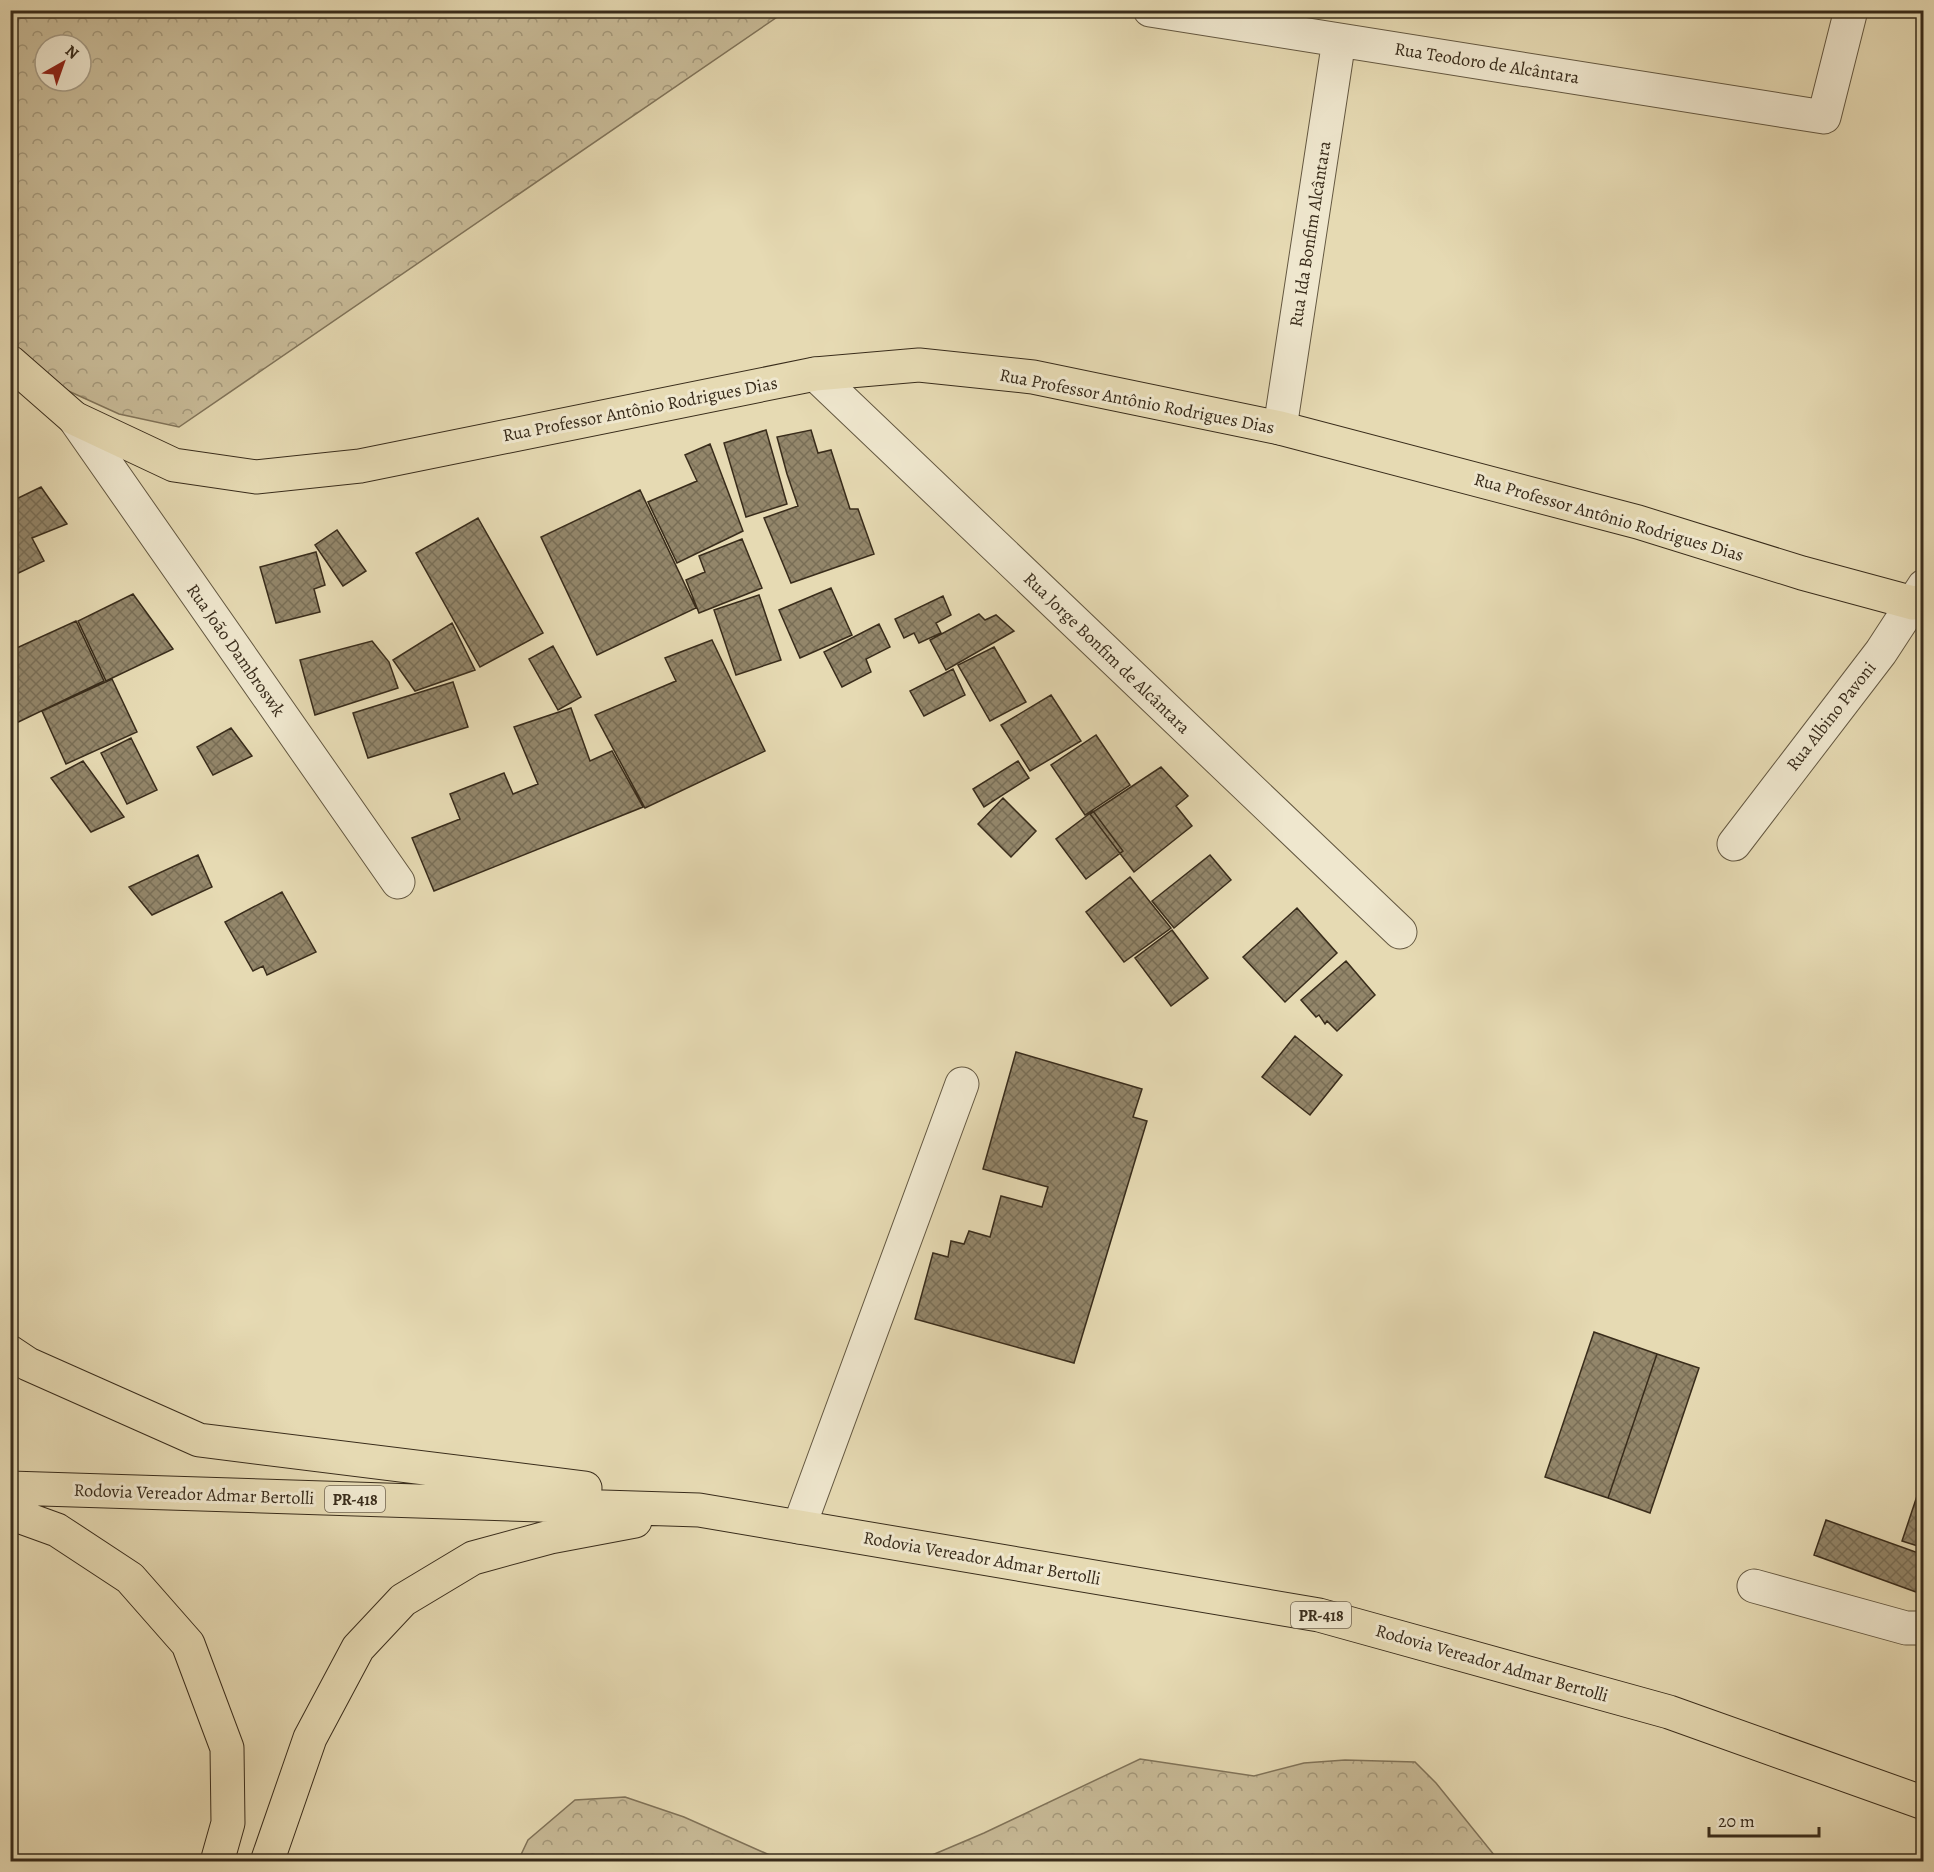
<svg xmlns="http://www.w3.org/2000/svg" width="1934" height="1872" font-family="Alegreya,serif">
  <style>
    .forest { fill: url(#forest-crowns); stroke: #81745a; stroke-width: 1.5; fill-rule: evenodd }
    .building { fill: url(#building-cross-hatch); stroke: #392c1b; stroke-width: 1.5 }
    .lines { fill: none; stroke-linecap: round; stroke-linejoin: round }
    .minor-casing { stroke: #645841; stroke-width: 35 }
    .major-casing { stroke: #392c1b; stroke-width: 35 }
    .highway-casing { stroke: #392c1b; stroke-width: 35 }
    .minor { stroke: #efe7ce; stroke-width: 33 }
    .major { stroke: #e6dab3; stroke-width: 33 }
    .highway { stroke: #e6dab3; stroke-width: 33 }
    .labels { text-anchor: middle; stroke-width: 6; stroke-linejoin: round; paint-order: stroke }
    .shield { fill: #efe7ce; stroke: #706451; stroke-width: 1.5 }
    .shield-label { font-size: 16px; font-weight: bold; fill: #392c1b }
    .street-label { font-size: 18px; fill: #392c1b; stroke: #efe7ce }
  </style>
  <defs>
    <pattern id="forest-crowns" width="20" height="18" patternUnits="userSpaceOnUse" patternTransform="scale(1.5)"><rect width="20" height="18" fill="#c9bc99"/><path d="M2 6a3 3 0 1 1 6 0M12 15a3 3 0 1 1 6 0" fill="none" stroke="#a4997c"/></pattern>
    <pattern id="building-cross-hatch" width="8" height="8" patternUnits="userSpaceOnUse" patternTransform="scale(1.5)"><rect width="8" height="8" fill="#93866a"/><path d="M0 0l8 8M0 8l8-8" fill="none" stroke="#796e56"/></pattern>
  </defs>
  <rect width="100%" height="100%" fill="#e6dab3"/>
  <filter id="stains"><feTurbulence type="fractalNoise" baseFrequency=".00333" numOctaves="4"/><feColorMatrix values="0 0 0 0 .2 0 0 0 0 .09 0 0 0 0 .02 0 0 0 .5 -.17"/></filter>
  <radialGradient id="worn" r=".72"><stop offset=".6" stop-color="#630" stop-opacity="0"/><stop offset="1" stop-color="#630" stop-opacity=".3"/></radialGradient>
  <!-- forest -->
  <path class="forest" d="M11,11h775l-607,416 -60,-13 -55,-25 -53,-39zM45,45h36v36h-36z
    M1140,1759l114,17 50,-13 41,-3 70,2 21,21 63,78h-581l66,-28z
    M625,1797l59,20 90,40 28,4h-284l10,-21 47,-40z"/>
  <!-- building -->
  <path class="building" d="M766,430l21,74 -41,13 -22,-74z
    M811,430l7,23 13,-3 19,59h8l16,45 -83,29 -27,-65 34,-12 -11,-32 -10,-37z
    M710,444l33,87 -66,32 -29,-61 49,-21 -12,-26z
    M41,487l26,37 -35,14 12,23 -34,16v-75z
    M640,490l56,118 -99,47 -56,-118z
    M478,518l65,115 -63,34 -64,-114z
    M337,530l29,41 -23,15 -28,-41z
    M742,539l20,49 -63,25 -13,-33 19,-8 -6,-16z
    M316,552l9,33 -11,4 6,23 -44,11 -16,-56z
    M831,588l21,47 -52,23 -21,-48z
    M133,594l40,55 -67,32 -28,-60z
    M759,595l22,65 -45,15 -22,-65z
    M943,596l8,19 -15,8 5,10 -22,10 -5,-10 -10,5 -9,-19z
    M979,614l6,6 11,-5 18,16 -68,39 -16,-30z
    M76,621l28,60 -94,45v-75z
    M452,623l23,47 -60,21 -22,-31z
    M879,624l11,23 -24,12 5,13 -29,15 -18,-35z
    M712,640l53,111 -120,57 -50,-93 81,-34 -11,-23z
    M372,641l17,21 9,26 -83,27 -15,-55z
    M553,646l28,51 -23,13 -29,-51z
    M994,647l32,55 -36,19 -32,-56z
    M953,669l12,26 -41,21 -14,-25z
    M112,679l25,53 -71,32 -24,-53z
    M453,682l15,45 -100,31 -15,-45z
    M1051,695l30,46 -51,30 -29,-46z
    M571,708l19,53 22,-10 31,56 -209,84 -22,-53 48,-19 -10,-25 54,-21 9,21 25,-10 -24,-57z
    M231,728l21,28 -39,19 -16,-28z
    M1096,735l34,50 -45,30 -34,-50z
    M131,738l26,52 -30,14 -26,-51z
    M83,761l41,56 -33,15 -40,-54z
    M1018,761l11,17 -45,29 -11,-18z
    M1161,767l27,29 -12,10 16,20 -58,46 -44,-58z
    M1003,798l33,33 -25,26 -33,-33z
    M1093,811l30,40 -37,28 -30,-40z
    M198,855l14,32 -60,28 -23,-28z
    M1210,855l21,25 -57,48 -22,-27z
    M1130,877l41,51 -47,34 -38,-50z
    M282,892l34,60 -49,23 -4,-9 -10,5 -28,-49z
    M1297,908l40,45 -52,49 -42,-45z
    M1172,930l36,48 -37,28 -36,-48z
    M1346,961l29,34 -38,36 -10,-10 -2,3 -6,-9 -3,2 -15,-17z
    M1295,1036l47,39 -32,40 -48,-38z
    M1016,1052l126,37 -9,28 14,4 -73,242 -159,-44 18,-66 15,4 3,-16 13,3 5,-13 21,6 11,-41 41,11 6,-20 -65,-18z
    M1594,1332l63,22 -49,144 -63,-21z
    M1657,1354l42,14 -49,145 -42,-15z
    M1924,1475v73l-22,-7z
    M1826,1520l98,35v27l-4,-2 -4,12 -102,-37z"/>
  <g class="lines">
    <!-- minor casing -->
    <g class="minor-casing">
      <path id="minor" d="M1150,10l674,107 27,-107
        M815,374l585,558
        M74,418l324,464
        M1280,428l59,-388
        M1734,844l147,-192 43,-66
        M799,1527l163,-443
        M1754,1586l152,42h18"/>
    </g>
    <!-- major casing -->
    <g class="major-casing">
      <path id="major" d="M10,362l64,56 100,47 82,12 104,-11 455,-92 104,-9 114,12 247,51 358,94 164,51 111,30 11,-2"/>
    </g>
    <!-- highway casing -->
    <g class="highway-casing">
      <path id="highway" d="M10,1352l18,12 171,76 386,48
        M10,1488l689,22 620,105 350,97 255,91
        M10,1513l47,17 73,48 58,66 39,104 1,75 -11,39
        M267,1862l43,-124 48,-90 45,-48 70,-42 77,-21 85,-16"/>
    </g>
    <!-- minor -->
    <use href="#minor" class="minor"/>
    <!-- major -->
    <use href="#major" class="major"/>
    <!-- highway -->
    <use href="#highway" class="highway"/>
  </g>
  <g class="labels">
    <!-- shield labels -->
    <g class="shield">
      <rect x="325" y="1486" width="60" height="26" rx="4.5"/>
      <rect x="1291" y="1602" width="60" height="26" rx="4.5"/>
    </g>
    <g class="shield-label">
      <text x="355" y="1505">PR-418</text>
      <text x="1321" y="1621">PR-418</text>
    </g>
    <!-- street labels -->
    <g class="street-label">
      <text transform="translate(1487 63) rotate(9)" y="6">Rua Teodoro de Alcântara</text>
      <text transform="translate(1310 234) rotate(-81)" y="6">Rua Ida Bonfim Alcântara</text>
      <text transform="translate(1137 401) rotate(11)" y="6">Rua Professor Antônio Rodrigues Dias</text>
      <text transform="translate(640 409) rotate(-11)" y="6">Rua Professor Antônio Rodrigues Dias</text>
      <text transform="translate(1609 517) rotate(16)" y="6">Rua Professor Antônio Rodrigues Dias</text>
      <text transform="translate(236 650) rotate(55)" y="6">Rua João Dambroswk</text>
      <text transform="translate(1107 653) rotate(44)" y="6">Rua Jorge Bonfim de Alcântara</text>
      <text transform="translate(1831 716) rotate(-52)" y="6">Rua Albino Pavoni</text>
      <text transform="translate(194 1494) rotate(2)" y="6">Rodovia Vereador Admar Bertolli</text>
      <text transform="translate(982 1558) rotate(10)" y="6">Rodovia Vereador Admar Bertolli</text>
      <text transform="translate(1492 1663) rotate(16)" y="6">Rodovia Vereador Admar Bertolli</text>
    </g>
  </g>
  <!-- margin -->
  <rect width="1934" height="1872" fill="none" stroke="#e6dab3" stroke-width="36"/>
  <rect x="12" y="12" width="1910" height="1848" fill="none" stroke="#392c1b" stroke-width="3"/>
  <rect x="18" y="18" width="1898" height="1836" fill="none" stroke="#392c1b" stroke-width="1.5"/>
  <!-- north arrow -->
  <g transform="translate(63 63) rotate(40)"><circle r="28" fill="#efe7ce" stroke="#a69c86" stroke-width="1.5"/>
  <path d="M0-4.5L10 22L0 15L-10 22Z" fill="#8f2418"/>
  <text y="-9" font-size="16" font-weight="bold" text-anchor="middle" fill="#392c1b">N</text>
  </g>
  <!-- scale -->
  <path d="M1709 1827v9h110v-9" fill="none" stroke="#392c1b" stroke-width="3"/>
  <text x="1718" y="1827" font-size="18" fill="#392c1b" stroke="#efe7ce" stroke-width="4.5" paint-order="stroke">20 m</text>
  <rect width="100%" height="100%" filter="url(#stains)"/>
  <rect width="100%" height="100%" fill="url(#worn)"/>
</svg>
